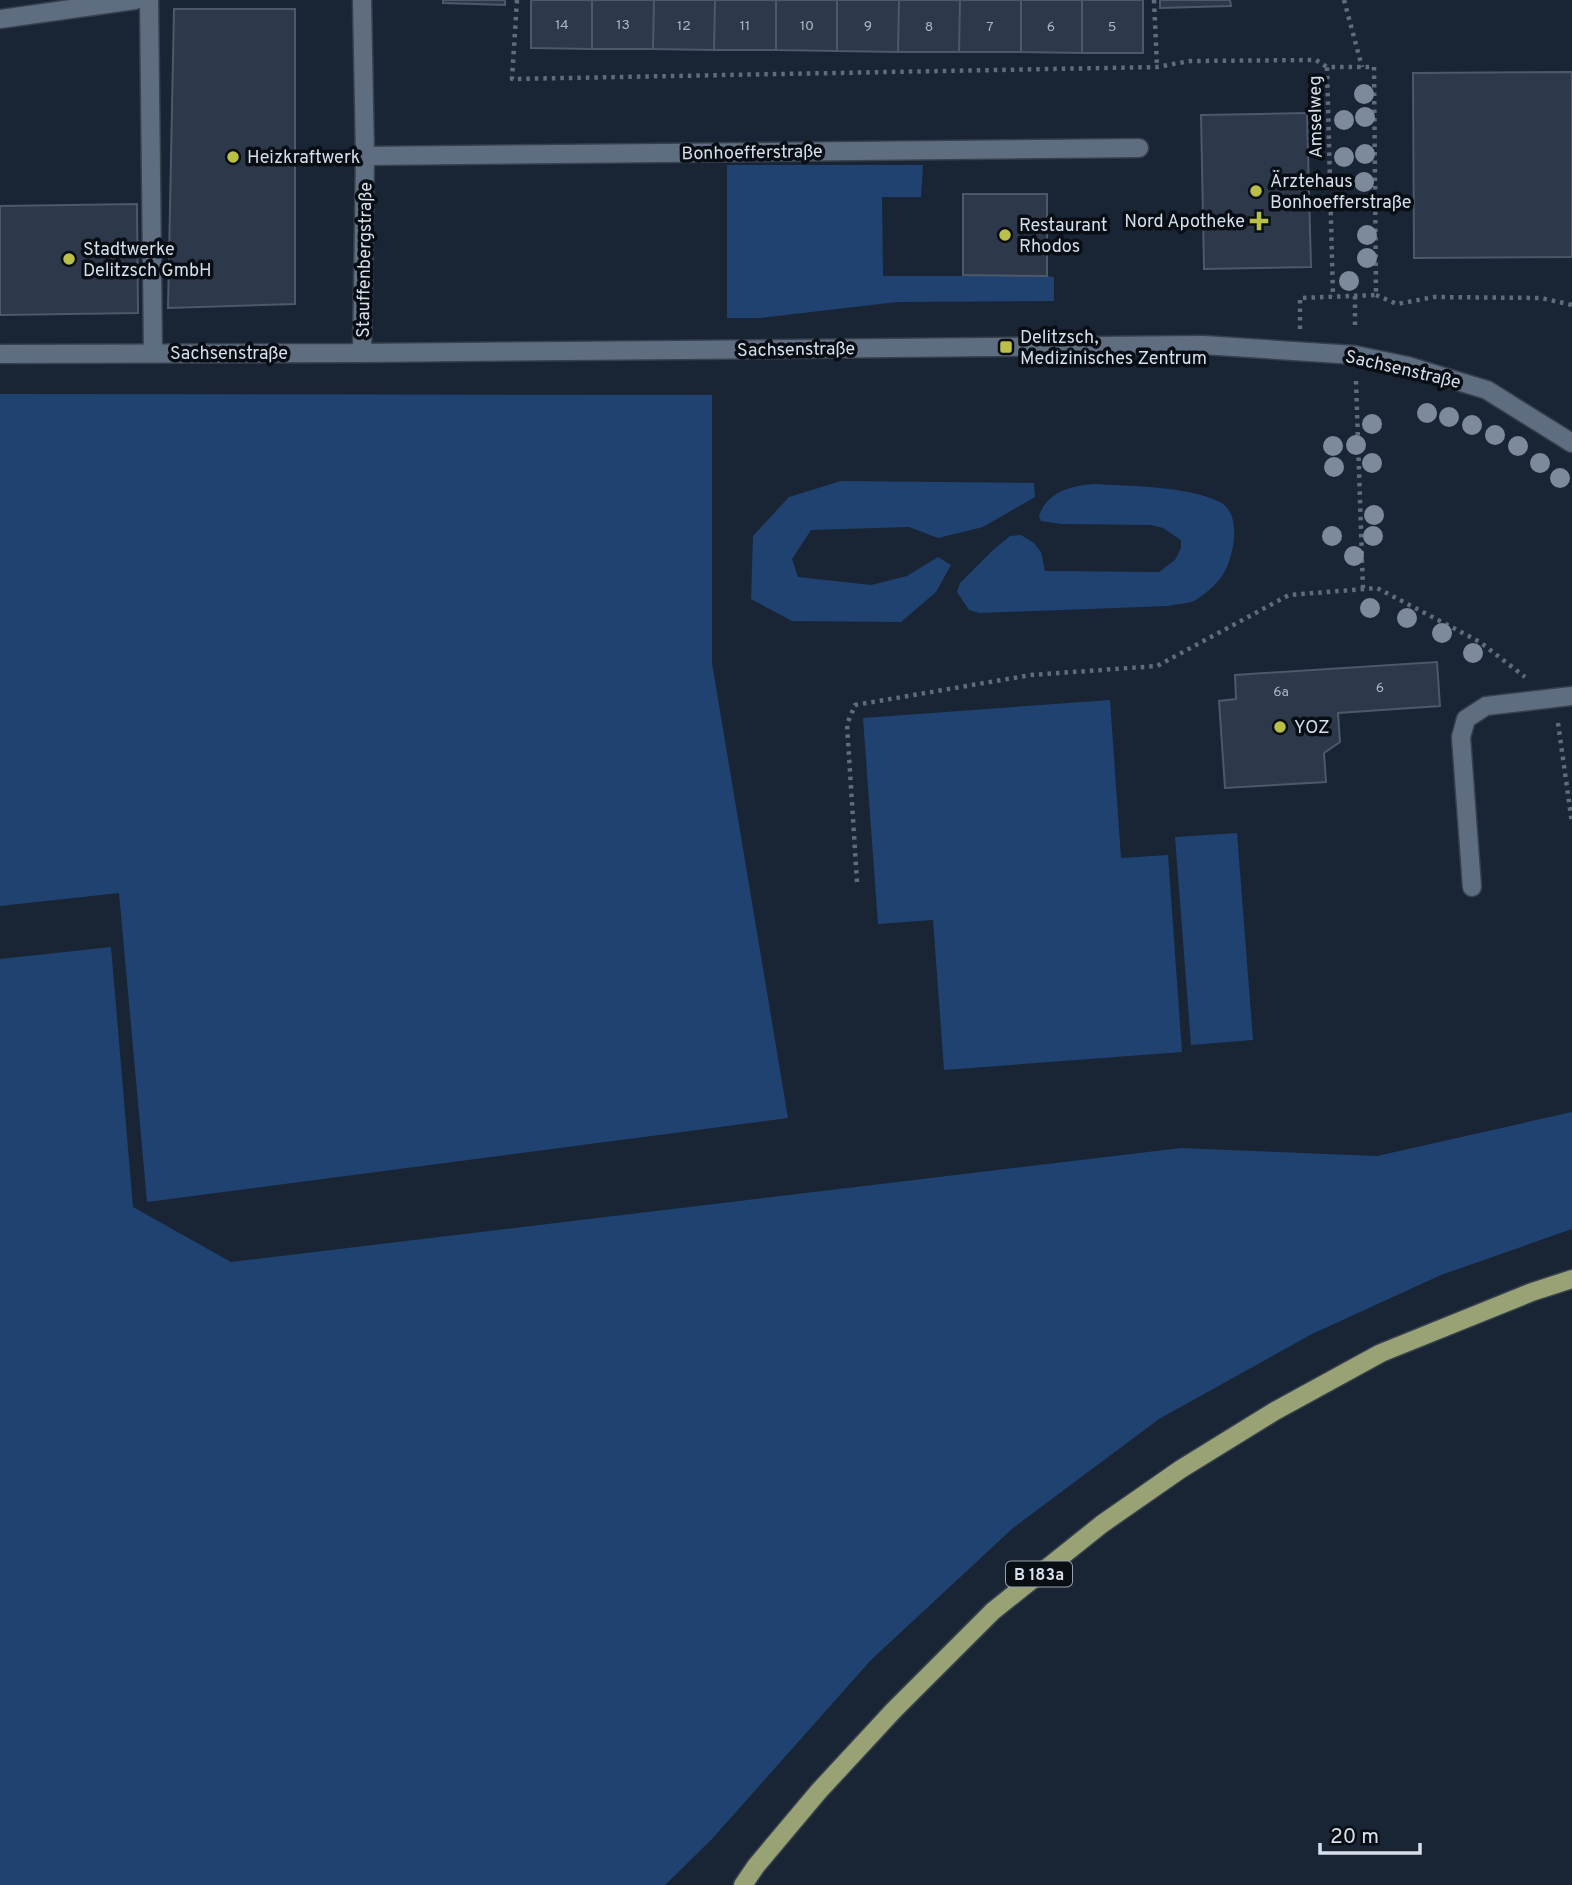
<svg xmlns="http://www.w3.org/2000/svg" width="1572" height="1885" font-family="Overpass,sans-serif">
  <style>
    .green { fill: #1f4270 }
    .building { fill: #2d394a; stroke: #4c596b; stroke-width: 2 }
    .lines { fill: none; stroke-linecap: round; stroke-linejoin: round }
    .minor-casing { stroke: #37404d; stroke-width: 21 }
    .major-casing { stroke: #37404d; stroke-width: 21 }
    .path { stroke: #616c7a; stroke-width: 4.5; stroke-dasharray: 3.5 5; stroke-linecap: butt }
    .minor { stroke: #5f6d80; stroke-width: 18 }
    .major { stroke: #98a275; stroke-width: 18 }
    .tree { fill: #7d8a9c }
    .poi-dot { fill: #bac046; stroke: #090e15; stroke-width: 2.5 }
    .labels { text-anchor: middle; stroke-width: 7; stroke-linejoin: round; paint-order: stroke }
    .number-label { font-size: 14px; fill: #acb6c2 }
    .shield { fill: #090e15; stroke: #99a0aa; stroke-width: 2 }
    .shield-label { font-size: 16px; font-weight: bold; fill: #d7dfea }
    .street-label { font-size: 18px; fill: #d7dfea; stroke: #090e15 }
    .poi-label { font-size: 18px; fill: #d7dfea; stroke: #090e15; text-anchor: start }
  </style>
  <rect width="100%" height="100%" fill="#192535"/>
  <!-- green -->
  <path class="green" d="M727,165h196l-2,32h-39l1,79h164l7,1v24l-157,1 -137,16h-33z
    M0,394l712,1v268l76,455 -641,84 -28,-309 -119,13z
    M841,481l193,2 1,14 -52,30 -45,11 -29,-11 -98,3 -19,29 6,18 73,8 36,-9 31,-19 13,8 -15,27 -35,30 -109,-1 -41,-22 2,-63 36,-39z
    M1093,484c36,2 95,2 127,18 23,12 14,56 2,74 -6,9 -19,20 -28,25 -7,3 -18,3 -26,5l-188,7 -11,-3 -12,-18 3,-9 33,-33 17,-14 11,-1 13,8 7,9 4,19 114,1 16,-12 6,-12v-8l-18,-12 -12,-3 -89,-1 -21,-3 -2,-5c8,-24 31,-30 54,-32z
    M1110,700l11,158 47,-3 14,197 -238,18 -11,-150 -55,4 -15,-206z
    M1237,833l16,207 -62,5 -16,-208z
    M111,947l22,260 98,55 950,-114 196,8 195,-44v117l-131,46 -129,59 -153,85 -146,109 -142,132 -160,180 -46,45h-665v-926z"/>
  <!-- building -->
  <path class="building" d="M443,0h62v5l-62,-2z
    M531,0h61v49l-61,-1z
    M592,0h62l-1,49h-61z
    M654,0h61l-1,50 -61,-1z
    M715,0h61v50h-62z
    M776,0h61v51l-61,-1z
    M837,0h62l-1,52 -61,-1z
    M899,0h61l-1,52h-61z
    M960,0h61v52h-62z
    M1021,0h61v53l-61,-1z
    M1082,0h61v53h-61z
    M1160,0h70l1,6 -71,2z
    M174,9h121v295l-127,4z
    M1572,72v185l-158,1 -1,-185z
    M1307,113l4,154 -107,2 -3,-154z
    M963,194h84v82l-84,-1z
    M137,204l1,109 -138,2v-109z
    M1437,662l3,44 -102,7 2,29 -16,11 2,29 -101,6 -6,-87 17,-2 -1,-24z"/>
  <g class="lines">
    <!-- minor casing -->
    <g class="minor-casing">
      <path id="minor" d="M149,0l4,353
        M0,19l135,-19
        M365,156l774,-8
        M362,353l3,-197 -3,-156
        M0,354l362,-1 841,-8 152,10 53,11 79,24 85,53
        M1472,887l-11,-150 5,-18 20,-13 86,-10"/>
    </g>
    <!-- major casing -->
    <g class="major-casing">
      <path id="major" d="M743,1885l13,-19 63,-75 75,-81 99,-99 109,-87 79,-55 94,-58 106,-58 151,-61 40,-13"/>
    </g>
    <!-- path -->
    <path class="path" d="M517,0l-5,79 645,-12 33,-6 126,-1 11,7
      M1154,0l3,67
      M1344,0l18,67
      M1376,295l21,9 37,-7 107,1 31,7
      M1355,296v34
      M1300,329v-31l76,-3 -2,-228h-47l6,230
      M1356,381l7,208
      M1558,723l14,100
      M857,882l-10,-158 8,-19 176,-30 126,-9 132,-71 88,-7 103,54 45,35"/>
    <!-- minor -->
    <use href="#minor" class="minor"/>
    <!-- major -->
    <use href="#major" class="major"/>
  </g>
  <!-- trees -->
  <g class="tree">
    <circle cx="1364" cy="94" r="10"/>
    <circle cx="1365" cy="117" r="10"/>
    <circle cx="1344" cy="120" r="10"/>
    <circle cx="1365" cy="154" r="10"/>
    <circle cx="1344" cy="157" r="10"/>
    <circle cx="1364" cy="182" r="10"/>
    <circle cx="1367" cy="235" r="10"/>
    <circle cx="1367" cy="258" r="10"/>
    <circle cx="1349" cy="281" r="10"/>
    <circle cx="1427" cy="413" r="10"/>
    <circle cx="1449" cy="417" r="10"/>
    <circle cx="1372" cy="424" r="10"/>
    <circle cx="1472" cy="425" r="10"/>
    <circle cx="1495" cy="435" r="10"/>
    <circle cx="1356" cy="445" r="10"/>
    <circle cx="1333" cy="446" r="10"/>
    <circle cx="1518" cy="446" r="10"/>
    <circle cx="1372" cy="463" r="10"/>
    <circle cx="1540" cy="463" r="10"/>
    <circle cx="1334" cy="467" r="10"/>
    <circle cx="1560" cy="478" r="10"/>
    <circle cx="1374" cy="515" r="10"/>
    <circle cx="1332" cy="536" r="10"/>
    <circle cx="1373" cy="536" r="10"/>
    <circle cx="1354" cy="556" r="10"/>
    <circle cx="1370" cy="608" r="10"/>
    <circle cx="1407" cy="618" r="10"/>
    <circle cx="1442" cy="633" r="10"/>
    <circle cx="1473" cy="653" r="10"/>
  </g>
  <!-- markers -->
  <g class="poi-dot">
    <circle cx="233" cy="157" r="7"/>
    <circle cx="1256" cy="191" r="7"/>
    <path d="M1255.5 210.5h7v7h7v7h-7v7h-7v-7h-7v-7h7z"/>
    <circle cx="1005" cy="235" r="7"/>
    <circle cx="69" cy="259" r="7"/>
    <rect x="999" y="340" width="14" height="14" rx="3.5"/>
    <circle cx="1280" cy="727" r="7"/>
  </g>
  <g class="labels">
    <!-- number labels -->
    <g class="number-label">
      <text x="562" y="29">14</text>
      <text x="623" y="29">13</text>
      <text x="684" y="30">12</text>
      <text x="745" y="30">11</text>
      <text x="807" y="30">10</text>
      <text x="868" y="30">9</text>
      <text x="929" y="31">8</text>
      <text x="990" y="31">7</text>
      <text x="1051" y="31">6</text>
      <text x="1112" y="31">5</text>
      <text x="1380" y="692">6</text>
      <text x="1281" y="696">6a</text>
    </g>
    <!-- shield labels -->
    <rect class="shield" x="1006" y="1561.5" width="66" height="25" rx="5"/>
    <g class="shield-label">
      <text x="1039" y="1580">B 183a</text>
    </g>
    <!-- street labels -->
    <g class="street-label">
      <text transform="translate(1315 117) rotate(-91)" y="6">Amselweg</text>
      <text transform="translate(752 152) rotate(-1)" y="6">Bonhoefferstraße</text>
      <text transform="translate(364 260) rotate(-89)" y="6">Stauffenbergstraße</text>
      <text transform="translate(796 349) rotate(-1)" y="6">Sachsenstraße</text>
      <text x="229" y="359">Sachsenstraße</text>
      <text transform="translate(1403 369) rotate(13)" y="6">Sachsenstraße</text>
    </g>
    <!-- poi labels -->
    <g class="poi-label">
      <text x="247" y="163">Heizkraftwerk</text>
      <text x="1270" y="187">Ärztehaus<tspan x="1270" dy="21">Bonhoefferstraße</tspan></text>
      <text x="1245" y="227" text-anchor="end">Nord Apotheke</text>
      <text x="1019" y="231">Restaurant<tspan x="1019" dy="21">Rhodos</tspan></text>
      <text x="83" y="255">Stadtwerke<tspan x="83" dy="21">Delitzsch GmbH</tspan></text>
      <text x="1020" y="343">Delitzsch,<tspan x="1020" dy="21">Medizinisches Zentrum</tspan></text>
      <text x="1294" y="733">YOZ</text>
    </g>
  </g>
  <!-- scale -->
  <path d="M1320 1843v10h100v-10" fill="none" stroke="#d7dfea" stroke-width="3.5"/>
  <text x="1330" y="1843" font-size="21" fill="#d7dfea" stroke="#090e15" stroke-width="5" paint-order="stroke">20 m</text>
</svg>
